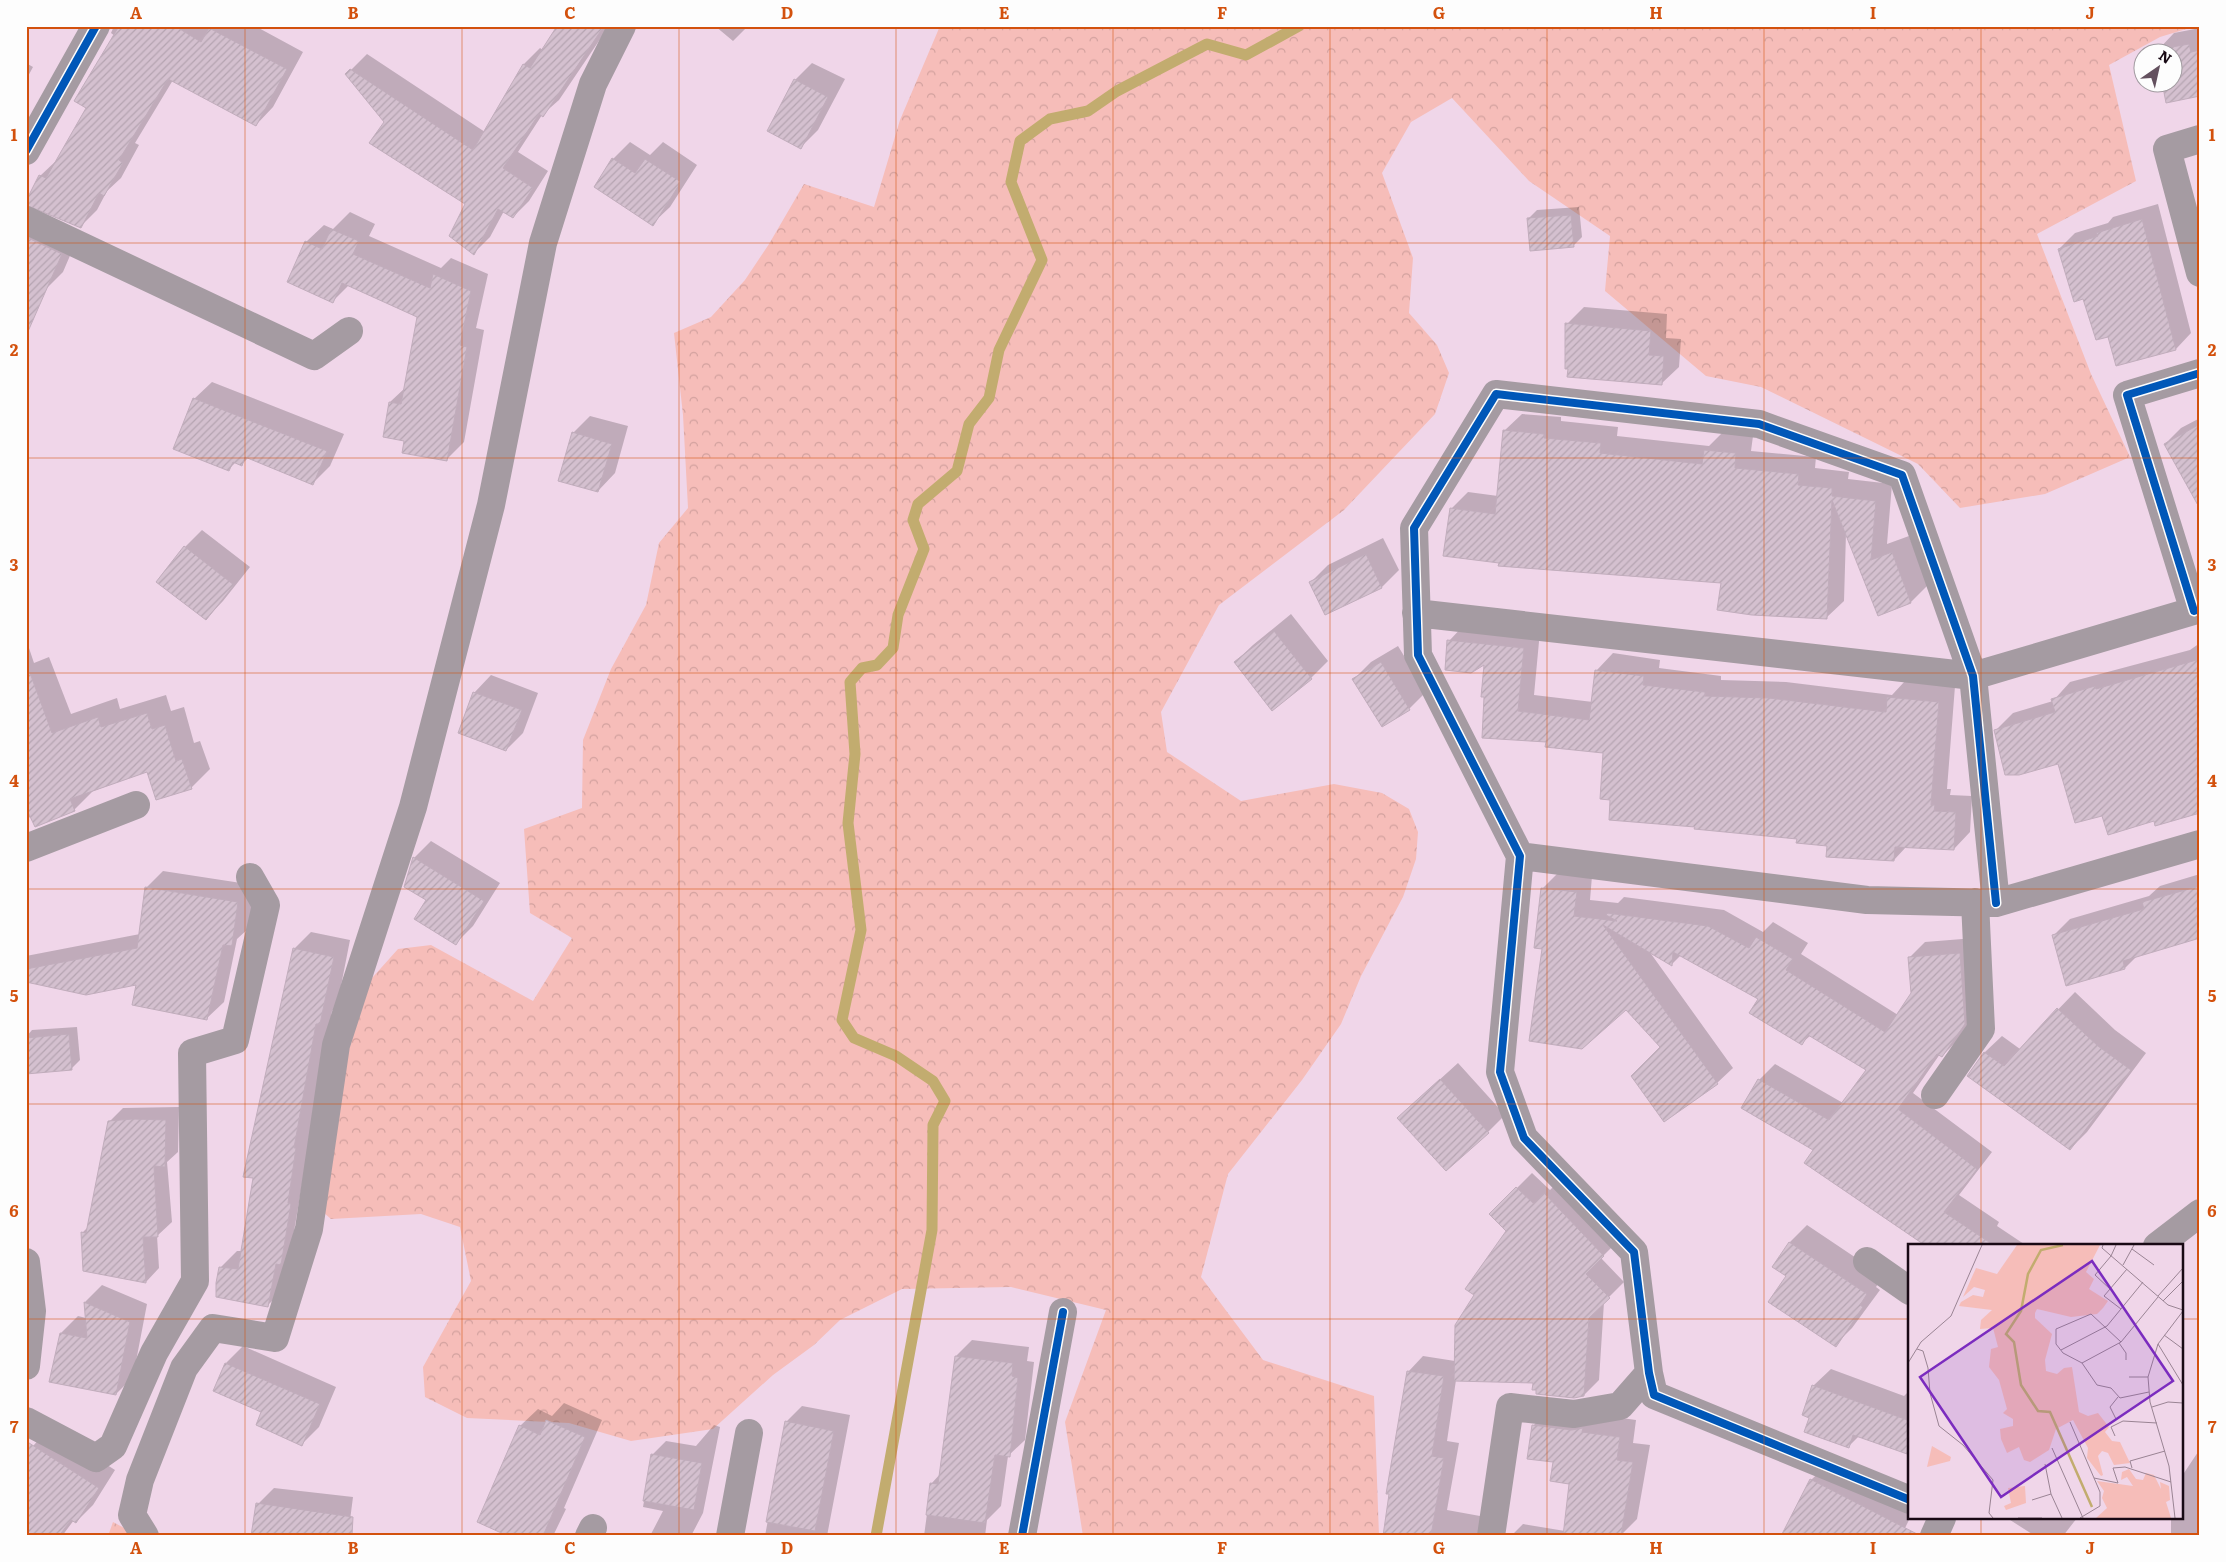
<svg xmlns="http://www.w3.org/2000/svg" width="2226" height="1562" font-family="Literata,serif">
  <style>
    .forest { fill: url(#forest-crowns) }
    .shadow { fill: #0003 }
    .lines { fill: none; stroke-linecap: round; stroke-linejoin: round }
    .stream { stroke: #c2ac6f; stroke-width: 11 }
    .building { fill: url(#building-hatch); stroke: #c1adbc }
    .minor { stroke: #a59ba2; stroke-width: 28 }
    .cycleway-casing { stroke: #fdfdfd; stroke-width: 11 }
    .cycleway { stroke: #0057b8; stroke-width: 8 }
    .grid { fill: none; stroke: #d3510d; stroke-width: 1; stroke-opacity: 0.55 }
    .inset-river { fill: none; stroke: #c2ac6f; stroke-width: 2.5 }
    .inset-road { fill: none; stroke: #9a8494; stroke-width: 1 }
    .view { fill: #7b2cbf; fill-opacity: 0.15; stroke: #7b2cbf; stroke-width: 2.5 }
    .inset-edge { fill: none; stroke: #180914; stroke-width: 2.5 }
    .neatline { fill: none; stroke: #d3510d; stroke-width: 2 }
    .grid-label { font-size: 16px; text-anchor: middle; font-weight: bold; fill: #d3510d }
  </style>
  <defs>
    <pattern id="forest-crowns" width="20" height="18" patternUnits="userSpaceOnUse" patternTransform="scale(1.25)"><rect width="20" height="18" fill="#f6bdb9"/><path d="M2 6a3 3 0 1 1 6 0M12 15a3 3 0 1 1 6 0" fill="none" stroke="#d2a19e"/></pattern>
    <pattern id="building-hatch" width="6" height="6" patternUnits="userSpaceOnUse" patternTransform="scale(1.25)"><rect width="6" height="6" fill="#d4c0cf"/><path d="M-1 1l2-2M0 6l6-6M5 7l2-2" fill="none" stroke="#b5a4b1"/></pattern>
  </defs>
  <rect width="100%" height="100%" fill="#f0d6e9"/>
  <!-- forest -->
  <path class="forest" d="M940,26h1256l-36,11 -51,28 27,116 -99,53 54,140 39,83 -85,37 -85,14 -42,-44 -157,-77 -55,-11 -101,-85 5,-55 -81,-55 -77,-83 -41,24 -29,51 31,85 -4,55 28,32 12,28 -14,41 -91,96 -125,95 -58,107 6,40 74,49 93,-17 48,9 27,16 9,23 -2,27 -13,38 -42,79 -20,48 -39,56 -74,94 -27,103 62,83 111,36 5,140h-296l-18,-114 41,-112 -95,-23 -109,2 -62,31 -26,25 -41,30 -60,54 -82,12 -62,-18 -102,-5 -42,-21 -2,-30 48,-86 -11,-54 -39,-13 -90,5 -15,-13 29,-157 19,-62 34,-38 33,-4 102,56 39,-63 -42,-25 -6,-84 58,-21 1,-68 28,-71 35,-64 13,-62 29,-35 -5,-93 -9,-82 37,-16 34,-37 24,-36 35,-60 70,23 26,-87z
    M113,1522l26,14h-31z"/>
  <!-- shadow -->
  <path class="shadow" d="M114,26h141l48,26 -30,55 -17,18 -83,-45 -38,63 4,2 -18,33 -14,13 -10,19 -17,17 -40,-51 18,-17 30,-51 27,-72 -4,-3z
    M558,26h51l-50,74 -17,15 -24,37 30,19 -19,30 -16,16 -9,-6 -14,26 -16,16 -8,-49 -81,-83 -34,-51 16,-16 118,78 39,-68 16,-16 3,2z
    M715,26h33l-15,15z
    M2200,28v67l-26,-13v-30h-17v-1l17,-18z
    M26,63l7,4 -7,13z
    M812,63l33,16 -27,51 -17,17 -6,-67z
    M630,142l20,13 13,-13 34,23 -27,42 -18,17 -39,-65z
    M2158,204l33,129 -15,16 -59,16 -8,-30 -25,-38 -25,-48 16,-16 33,-10 5,-6z
    M1579,207l3,30 -9,9 -44,-28 8,-8z
    M350,212l25,12 -6,12 72,32 10,-10 37,16 -12,54 8,2 -20,112 -18,18 -41,-20 -21,-4 6,-34 15,-14 13,-71 -69,-32 -16,16 -27,-59 18,-17 9,4z
    M26,219l52,18 -15,35 -17,17 -20,-7z
    M1584,307l83,7 -1,24 15,1 -2,28 -18,17 -94,-60z
    M212,382l132,52 -14,32 -17,17 -64,-26 -7,7 -6,-2 -7,7 -35,-70z
    M1522,414l39,3v4l57,6 -1,9 92,10 13,-13 31,3 -2,15 65,6 -1,11 34,4 -1,7 44,5 -5,60 22,-8 19,49 -17,17 -33,13 -32,-82 -2,68 -18,17 -104,-36 -222,-20 -49,-53 17,-17 30,4 6,-65z
    M590,416l38,10 -13,47 -17,18 -25,-58z
    M2200,418v53l-35,-27 16,-16z
    M202,530l48,37 -27,34 -17,18 -21,-72z
    M1383,538l16,32 -17,17 -71,-5 17,-17z
    M1291,614l37,47 -17,17 -76,-16 18,-17z
    M1465,624l75,7 -6,64 59,7 4,-32 16,-17 47,7 -1,8 62,8v4l65,2 106,13 13,-14 50,5 -8,103h4l-1,6 22,1 -2,36 -16,17 -47,-3 -13,14 -282,-61 -8,-47 -57,-11 -63,-4 2,-75 -37,-21z
    M26,639l8,24 15,-6 22,57 46,-16 3,11 46,-14 5,16 13,-4 10,36 6,-2 10,28 -19,19 -43,-17 -55,20 -19,19 -48,8z
    M2200,643v169l-45,8 -52,-6 -45,-52 -62,-32 17,-17 40,-12 17,-19 120,-32z
    M1398,646l28,46 -17,17 -55,-30 17,-17z
    M491,675l47,18 -15,40 -17,17 -32,-57z
    M431,841l69,42 -27,43 -17,17 -29,-43 -13,-42z
    M163,871l91,14 -5,43 -12,11 -13,63 -18,17 -68,-36 -112,-2v-25l114,-22 6,-46z
    M1558,873l34,3 -2,24 28,3 6,-6 100,13 39,22 10,-10 35,21 -7,11 97,61 15,-22 -4,-35 16,-16 50,-4 6,69 -23,33 -16,16 -2,-2 -27,39 79,59 -33,43 40,27 -2,4 30,20h-108l3,-5 -107,-91 -56,-70 16,-16 68,39 24,-34 -56,-34 -9,8 -42,-45 -79,-43 -10,10 -22,-14 84,117 -16,15 -55,-36 -36,-39 -82,-61 -2,-58z
    M2200,874v63l-62,18 -13,13 -72,-32 17,-17 79,-23 11,-10z
    M311,932l39,8 -13,66 -5,5 -48,278 -17,17 -47,-38 17,-17h5l52,-302z
    M2075,992l40,38 31,23 -59,79 -17,17 -101,-73 16,-24 17,-16 18,13z
    M77,1027l3,33 -9,9 -45,-6v-26l6,-7z
    M1458,1063l47,52 -17,17 -72,-31z
    M179,1107l-1,45 -11,10 5,60 -15,14 2,32 -13,14 -64,-49 6,-6 22,-106 13,-13z
    M1532,1173l18,17 11,-11 58,61 -18,18 23,24 -20,20 -5,78 -15,15 -50,-13 -78,-2 -9,61 12,2 -12,67 44,8 11,18h-118l24,-164 15,-16 32,5 21,-67 32,-63 -17,-17z
    M1807,1225l76,51 -7,11 4,3 -28,38 -17,17 -48,-69 -13,-9 16,-25z
    M102,1285l45,19 -14,73 -17,17 -55,-61 17,-17 8,2 -1,-16z
    M972,1340l57,7 -2,14 7,1 -9,78 -17,16 -7,50 -14,14 -2,16h-61l7,-52 10,-11 15,-117z
    M243,1346l93,41 -17,40 -17,17 -76,-81z
    M1831,1369l73,27 6,-6v64l-51,-18 -10,10 -36,-60z
    M564,1403l38,17 -38,88 2,1 -13,27h-45l12,-110 18,-17 14,7z
    M802,1406l48,9 -23,121h-62l21,-114z
    M1550,1408l86,12 -3,23 17,2 -13,74 -17,17h-109l12,-12 42,7 6,-48 -17,-22 -21,-35z
    M714,1425l6,2 -17,86 -12,23h-41l13,-25 -20,-4 9,-52 14,-14 30,5z
    M49,1428l66,42 -22,35 -17,17 -2,-2 -12,16h-36v-82z
    M2200,1449v87h-29v-18h11v-42z
    M1829,1463l81,42v13l-9,18 -117,-3 27,-53z
    M274,1488l79,9 -5,39 -91,-31z
    M2007,1518h70l-14,18h-28z"/>
  <g class="lines">
    <!-- stream -->
    <path class="stream" d="M876,1536l56,-306 1,-105 12,-24 -12,-20 -37,-25 -42,-18 -12,-18 19,-90 -13,-107 7,-69 -5,-72 12,-14 15,-3 16,-17 5,-33 26,-66 -11,-29 5,-16 39,-33 12,-47 20,-26 10,-48 43,-90 -31,-78 9,-41 30,-22 38,-8 29,-20 90,-47 39,11 53,-29"/>
  </g>
  <!-- building -->
  <path class="building" d="M119,26h56l26,16 8,-14 78,41 -31,57 -88,-47 -49,81 4,3 -19,33 -5,-3 -18,35 -55,-23v-4l13,-26 7,3 40,-70 -12,-7z
    M557,26h47l-61,91 -4,-3 -36,54 30,20 -20,30 -15,-9 -24,46 -25,-19 16,-32 -96,-61 15,-21 -39,-48 5,-5 123,81 50,-86 7,4z
    M2189,44l2,8 9,-2v46l-34,7 -4,-21h12v-30h-18l-1,-2z
    M794,79l34,18 -27,52 -34,-18z
    M612,158l23,15 10,-14 36,23 -28,44 -59,-39z
    M1571,215l3,32 -44,4 -3,-33z
    M2142,219l34,131 -60,16 -8,-29 -12,3 -13,-41 -9,3 -16,-53 40,-13 -2,-3z
    M331,229l28,12 -6,13 77,34 3,-14 38,17 -11,54 7,2 -20,114 -45,-8 2,-12 -21,-4 6,-35 12,2 16,-87 -75,-34 -9,20 -46,-21 18,-41 17,8z
    M26,237l36,17 -36,82z
    M1565,323l86,8 -2,24 15,1 -2,29 -95,-8 1,-8h-3z
    M193,398l134,53 -14,34 -68,-28 -3,9 -9,-4 -4,9 -56,-22z
    M2200,424v85l-36,-65z
    M1503,430l41,4v4l57,5 -1,10 102,11 2,-14 32,3 -1,15 64,6 -1,11 34,3v8l44,5 -5,59 21,-8 19,51 -33,13 -46,-116 -5,119 -75,-4 -35,-5 4,-27 -223,-17 1,-3 -56,-7 7,-48 45,6z
    M572,432l40,12 -14,48 -40,-11z
    M184,546l50,39 -28,35 -50,-38z
    M1366,554l16,34 -57,27 -16,-33z
    M1274,631l38,48 -40,32 -38,-49z
    M1447,640l77,8 -6,63 71,9 6,-50 49,6 -1,9 62,7v4l64,2 117,14 1,-15 52,5 -8,103h4l-1,6 22,1 -2,38 -59,-3 -1,14 -68,-4 1,-11 -31,-3 1,-4 -103,-10 1,-2 -86,-7 1,-20 -10,-1 3,-46 -58,-6 1,-5 -64,-4 2,-41h-3l3,-32 -13,8 -26,-3z
    M2200,659v154l-45,13 -1,-5 -46,14 -6,-19 -27,7 -17,-59 -39,11h-14l-11,-45 61,-18 -4,-13 44,-13 1,3z
    M1381,662l29,48 -28,17 -30,-48z
    M30,673l22,60 46,-16 3,10 46,-14 5,16 13,-4 11,36 6,-2 10,30 -36,11 -9,-28 -77,27 5,12 -40,16 -9,-19v-134z
    M473,692l49,18 -16,41 -48,-18z
    M413,857l71,44 -28,44 -42,-26 12,-19 -22,-13z
    M2200,886v52l-77,23 2,8 -59,17 -14,-51 92,-26 -2,-7z
    M145,887l93,15 -6,44 -9,-1 -16,75 -75,-15 4,-20 -50,10 -60,-13v-13l111,-21z
    M1541,888l36,4 -3,24 43,5 -11,-6 1,-2 101,13 41,22 7,-11 37,22 -7,11 99,62 26,-39 -3,-36 52,-4 5,71 -23,33 -5,-3 -39,55 79,60 -33,43 51,34h-69l-122,-83 9,-13 -72,-42 17,-29 71,41 37,-50 -58,-35 -6,10 -53,-32 9,-14 -85,-47 -1,14 -69,-41 115,159 -54,38 -33,-46 29,-29 -34,-37 -44,39 -53,-8 13,-92 -8,-1z
    M293,948l41,9 -14,67h-4l-22,124h2l-8,55 3,1 -10,61 -5,-1 -8,43 -52,-10v-14l3,-16 19,2 15,-91 -10,-1z
    M2057,1008l41,38 33,24 -61,80 -103,-74 17,-24 20,14z
    M69,1034l3,36 -46,4v-36z
    M1440,1079l49,54 -43,38 -49,-53z
    M133,1119l33,1 -1,47 -11,-1 4,71h-15l3,46 -63,-12 -2,-39 5,1 22,-112z
    M1516,1187l18,17 10,-11 60,63 -18,18 24,24 -21,20 -5,78 -10,2 -38,-4v-4h-4l1,-7 -79,-2 1,-56 19,-30 -9,-6 41,-58 -17,-17z
    M1789,1242l78,52 -7,11 3,2 -27,40 -68,-45 18,-26 -14,-9z
    M84,1302l46,20 -14,73 -67,-13 11,-49 27,5z
    M955,1356l58,7 -1,13 6,2 -8,79 -15,-2 -10,68 -59,-8 4,-32 8,1z
    M225,1363l95,41 -18,42 -46,-21 5,-13 -48,-21z
    M1407,1371l37,5 -12,80 12,2 -13,78h-48l6,-42h-3z
    M1812,1385l98,36v34l-57,-20 -4,13 -45,-16 5,-14 -7,-3z
    M546,1420l39,17 -42,99h-35l-31,-14 42,-97 21,10z
    M785,1421l49,10 -19,100 -49,-9z
    M1532,1425l40,5 11,-2 -1,4 38,5 -3,23 16,2 -12,74h-58l6,-52 -19,-3 3,-19 -26,-3z
    M26,1441l73,47 -23,35 -5,-3 -12,16h-33z
    M651,1454l51,9 -8,47 -51,-9z
    M1810,1479l109,56v1h-138z
    M256,1503l97,14 -1,19h-101z"/>
  <g class="lines">
    <!-- minor -->
    <path class="minor" d="M2200,139l-33,10 33,124
      M26,151l70,-125
      M26,220l288,136 35,-25
      M2194,611l-67,-216 73,-22
      M1416,613l557,63 227,-67
      M26,848l110,-43
      M1520,856l347,44 129,3 204,-59
      M1935,1095l46,-66 -6,-127
      M2157,1246l43,-33
      M1867,1261l43,30
      M26,1262l6,49 -6,55
      M26,1421l70,37 17,-12 41,-93 41,-72 -3,-228 43,-13 31,-135 -16,-28
      M1910,1500l-256,-105 -5,-22 -15,-121 -110,-114 -24,-66 20,-216 -102,-201 -4,-127 82,-134 263,30 143,51 71,201 23,227
      M145,1536l-13,-21 8,-35 44,-112 29,-40 62,10 34,-109 27,-184 77,-238 78,-302 52,-262 50,-159 29,-58
      M589,1536l4,-8
      M730,1536l19,-103
      M1022,1536l41,-224
      M1491,1536l19,-129 64,7 46,-8 29,-33
      M1934,1536l8,-18"/>
    <!-- cycleway casing -->
    <g class="cycleway-casing">
      <path id="cycleway" d="M26,151l70,-125
        M2194,611l-67,-216 73,-22
        M1910,1500l-256,-105 -5,-22 -15,-121 -110,-114 -24,-66 20,-216 -102,-201 -4,-127 82,-134 263,30 143,51 71,201 23,227
        M1022,1536l41,-224"/>
    </g>
    <!-- cycleway -->
    <use href="#cycleway" class="cycleway"/>
  </g>
  <!-- grid -->
  <path class="grid" d="M245,26v1510M462,26v1510M679,26v1510M896,26v1510M1113,26v1510M1330,26v1510M1547,26v1510M1764,26v1510M1981,26v1220M26,243h2174M26,458h2174M26,673h2174M26,889h2174M26,1104h2174M26,1319h1884M2182,1319h18M1981,1518v18"/>
  <!-- overview -->
  <g transform="translate(1908 1244)">
    <rect width="275" height="275" fill="#f0d6e9"/>
    <path d="M109,1h83l-14,27 8,7 -5,10 19,12 -5,7 -6,6 -26,3 -34,-8 -2,4v5l17,16 -7,26 1,11 11,3 7,-6 8,-1 7,45 9,4 10,-3 11,14 -4,5 7,9 8,1 10,21 -16,2 -6,-12 -6,-2 -4,5 5,19 -2,1 -14,-18 1,-10 -15,-28 -17,9 -7,21 -19,12 -6,-2 -5,-13 -12,6 -6,-14 -1,-10 13,-3v-7l-10,-6 4,-4 -8,-29 -10,-13 2,-18 7,-2 -5,-19 -13,1 1,-9 11,-10 -33,-4 2,-4 12,-7 10,2 2,-7 -11,-3 -11,10 13,-29 21,6zM24,202l19,11 -1,4 -23,6zM221,225l7,10 7,1 3,-7 8,2 7,14 -1,-7 9,4 1,14 -4,2 5,16h-75l11,-10 -5,-10 2,-7 -7,-10 36,5 -6,-9 -6,3 1,-8zM117,242l1,17 -20,7 -2,-4 7,-3 -3,-15z" fill="#f6bdb9"/>
    <path class="inset-river" d="M155,1l-22,5 -13,24 -7,37 -15,23 8,8 7,43 17,26 12,1 42,95"/>
    <path class="inset-road" d="M195,1l-1,3 66,57 15,5M208,1l-5,11 -16,19 15,14 -6,7 17,13M224,5l22,16M215,21l11,-20M202,45l17,-20M250,52l25,-28M255,57l20,-20M256,91l19,14M213,98l-30,-28 -35,15v15l7,9 19,10 15,22 14,3 9,10 29,-6M211,99l7,10v7M250,100l25,41M9,105l6,2 5,17 2,25 9,33 24,19 30,35 -4,33 4,5M153,106l46,-24 36,-44M0,119l13,-21 30,-26 31,-71M174,119l39,-21 37,-45M221,133h19M0,158v68M244,163l16,-5 15,1M208,175l-6,-12 8,-10M162,178l30,70v14l-20,12M207,192l-4,-9 12,-6 34,2M144,204l31,70M137,220l6,30 11,24M224,224l-2,-7 35,-10M186,234l24,5 -5,-15 12,-1 46,15M124,256l19,-6M110,274h24M267,274l-6,-52 -19,-64 -2,-25 10,-33 25,-33"/>
    <path class="view" d="M184,17l81,120 -172,116 -81,-120z"/>
    <rect width="275" height="275" class="inset-edge"/>
  </g>
  <!-- border -->
  <rect width="2226" height="1562" fill="none" stroke="#fdfdfd" stroke-width="55"/>
  <!-- north arrow -->
  <g transform="translate(2158 68) rotate(34)"><circle r="24" fill="#fdfdfd" stroke="#a19ba0"/>
  <path d="M0-4L9 19L0 12L-9 19Z" fill="#64515f"/>
  <text y="-8" font-size="14" font-weight="bold" text-anchor="middle" fill="#180914">N</text>
  </g>
  <rect x="28" y="28" width="2170" height="1506" class="neatline"/>
  <g class="grid-label">
    <text x="136" y="19">A</text>
    <text x="353" y="19">B</text>
    <text x="570" y="19">C</text>
    <text x="787" y="19">D</text>
    <text x="1004" y="19">E</text>
    <text x="1222" y="19">F</text>
    <text x="1439" y="19">G</text>
    <text x="1656" y="19">H</text>
    <text x="1873" y="19">I</text>
    <text x="2090" y="19">J</text>
    <text x="14" y="141">1</text>
    <text x="2212" y="141">1</text>
    <text x="14" y="356">2</text>
    <text x="2212" y="356">2</text>
    <text x="14" y="571">3</text>
    <text x="2212" y="571">3</text>
    <text x="14" y="787">4</text>
    <text x="2212" y="787">4</text>
    <text x="14" y="1002">5</text>
    <text x="2212" y="1002">5</text>
    <text x="14" y="1217">6</text>
    <text x="2212" y="1217">6</text>
    <text x="14" y="1433">7</text>
    <text x="2212" y="1433">7</text>
    <text x="136" y="1554">A</text>
    <text x="353" y="1554">B</text>
    <text x="570" y="1554">C</text>
    <text x="787" y="1554">D</text>
    <text x="1004" y="1554">E</text>
    <text x="1222" y="1554">F</text>
    <text x="1439" y="1554">G</text>
    <text x="1656" y="1554">H</text>
    <text x="1873" y="1554">I</text>
    <text x="2090" y="1554">J</text>
  </g>
</svg>
